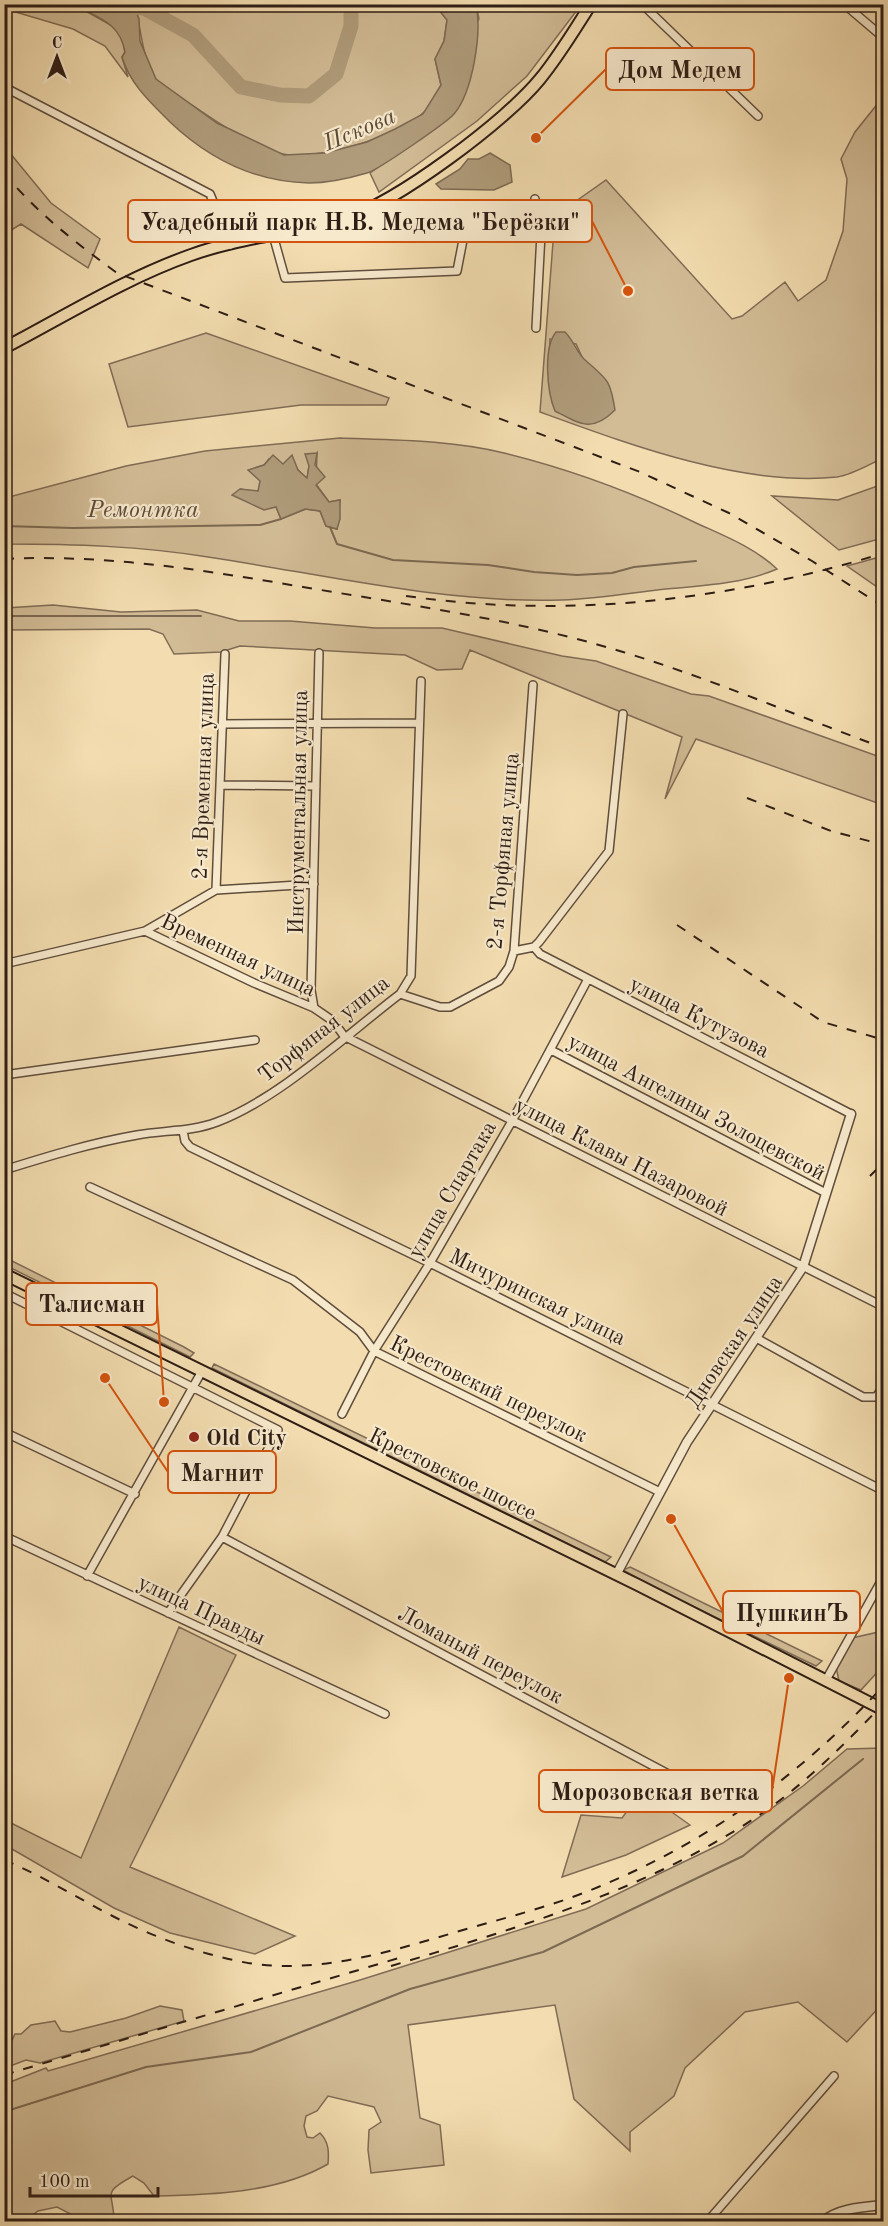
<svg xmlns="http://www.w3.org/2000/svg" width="888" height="2226" font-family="'Old Standard TT',serif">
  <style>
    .green { fill: #d2bc96; stroke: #806c56; stroke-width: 1.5; fill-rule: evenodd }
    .water { fill: #b09c7b; stroke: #7c6952; stroke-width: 1.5 }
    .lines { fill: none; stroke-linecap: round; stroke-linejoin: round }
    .stream { stroke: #7c6952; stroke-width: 2 }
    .river { stroke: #b09c7b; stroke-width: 15 }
    .minor-casing { stroke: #5f4d3c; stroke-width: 10 }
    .tertiary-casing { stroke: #5f4d3c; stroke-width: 11 }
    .primary-casing { stroke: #2e1d15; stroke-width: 14 }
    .minor { stroke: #f7e9cc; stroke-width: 7 }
    .tertiary { stroke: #f7e9cc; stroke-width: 8 }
    .primary { stroke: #f3ddb0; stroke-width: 10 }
    .rail { stroke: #2e1d15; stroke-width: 2; stroke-dasharray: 10 10; stroke-linecap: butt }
    .poi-dot { fill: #8f2418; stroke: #f7e9cc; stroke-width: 2 }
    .labels { text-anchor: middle; stroke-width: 4.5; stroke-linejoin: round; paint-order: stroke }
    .street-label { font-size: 22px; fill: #2e1d15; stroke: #f7e9cc }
    .poi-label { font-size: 22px; font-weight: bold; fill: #2e1d15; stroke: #f7e9cc; text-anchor: start }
    .water-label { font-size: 24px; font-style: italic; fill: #5c4939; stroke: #f7e9cc }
    .leader { fill: none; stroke: #d5530d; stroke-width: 2 }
    .callout-dot { fill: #d5530d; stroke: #f7e9cc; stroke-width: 2 }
    .callout { fill: #f7e9cc; stroke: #d5530d; stroke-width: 2 }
    .callout-label { font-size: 24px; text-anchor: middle; font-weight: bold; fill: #2e1d15 }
  </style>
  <rect width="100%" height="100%" fill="#f3ddb0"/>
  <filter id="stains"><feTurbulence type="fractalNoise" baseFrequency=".00333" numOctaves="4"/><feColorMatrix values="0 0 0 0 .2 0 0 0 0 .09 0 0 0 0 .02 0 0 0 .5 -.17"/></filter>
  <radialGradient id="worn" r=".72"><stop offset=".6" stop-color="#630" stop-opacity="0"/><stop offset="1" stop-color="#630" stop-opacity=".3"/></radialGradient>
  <!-- green -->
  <path class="green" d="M4,5h71l41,23 6,8 3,16 -3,5 6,20 -23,-31 -32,-17 -68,-20z
    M133,5h302l12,15 -3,21 -9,18 6,26c-5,9 -9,20 -17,27 -22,24 -109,49 -141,42 -26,-5 -66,-32 -88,-47 -12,-8 -32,-17 -40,-29 -15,-23 -12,-50 -22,-73z
    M476,5h105l-54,71 -50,45 -98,71 -9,-19 38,-26 71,-128z
    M883,97v361c-13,6 -31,17 -46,19 -95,10 -209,-33 -297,-65l15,-196 51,-36 126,139 10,-3 43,-34 13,19 28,-21 17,-49 4,-52 -6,-20 14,-27zM550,339l26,5 6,13 -33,8z
    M5,147l46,56 49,36 -12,29 -67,-44 -16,10z
    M206,333l183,65 -3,7h-85l-173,22 -19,-63z
    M340,438c54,2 112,2 164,15 65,16 130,40 190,69 28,13 60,25 83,47 -37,16 -81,17 -120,21 -32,4 -64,9 -95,10 -116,4 -240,-26 -354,-43 -68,-11 -135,-13 -203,-13v-46l121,-32 79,-15zM317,453l-1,31 13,18 11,-2 -3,29 -11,-3 -6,-15 -14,-2 -25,10 -5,-12 -36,-18 18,3 3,-11 -12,-11 15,-5 5,-6 29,11 9,9 2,-13z
    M883,484v54l-44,12 -67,-54 66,4z
    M883,556v35l-36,-25z
    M53,605l68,7 76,-2 42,11h51l85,7h67l120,28 34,5 95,33 18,2 174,62v47l-187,-66 -31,60 17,-62 -212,-87 -8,19 -25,1 -32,-15 -165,-9 -19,6 -47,2 -11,-20 -14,-5 -144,1v-22z
    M4,1257l180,90 10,6 -4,4 -185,-92z
    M214,1364l397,193 -6,5 -393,-194z
    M630,1567l192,94 -6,5 -167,-81 -26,-15z
    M179,1627l57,28 -106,212 165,69 -40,18 -85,-21 -56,-25 -109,-63v-25l76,38z
    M883,1631v35l-22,24 -22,-9 -3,-14 16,-29z
    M883,1748v255l-36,39 -49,-40 -53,10 -60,56 -11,28 -44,36v19l-56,-52 -19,-94 -147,20 12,93 20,7 4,40 -73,8 -3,-23 1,-20 12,-8 -7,-15 -46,-11 -11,15 -11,5 -2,10 3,11 6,1 7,-5c9,9 9,19 8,31 -50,29 -117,31 -174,32l-10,-13 -11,-7c-33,18 -19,16 -19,45h-30l-27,-14 -19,4 -13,10h-20v-137l41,-16 2,3 14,-4 298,-87 226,-71 137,-66 80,-57 44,-37z
    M642,1791l48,34 -64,30 -64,22 19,-62 41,3z
    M160,2006l22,4 2,11 -144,42 -14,-3 -21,8v-27l7,-1 3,-6h6l10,-9 24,-4 6,10 9,1 56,-14z"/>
  <!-- water -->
  <path class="water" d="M75,5h58l6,14 1,22 16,38 61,44 67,32 41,-2 42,-11 28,-13 28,-15 18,-29 -6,-26 9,-18 3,-21 -12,-15h41c6,27 -3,87 -22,109 -8,9 -76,56 -87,59 -17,5 -41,10 -58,10 -54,-1 -101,-25 -139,-61 -20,-20 -40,-38 -48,-65l3,-5c-5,-29 -26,-34 -50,-47z
    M490,153l20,12 2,17 -18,8 -53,-1 -5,-5 24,-15 8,-10h11z
    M556,332h9c8,8 12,20 19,27 23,21 26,19 31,51 -23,23 -35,14 -60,1 -8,-19 -12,-63 1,-79z
    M317,453l-2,12 10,12 -9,8 13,17 11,-2v19l-3,10 -11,-3 -6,-15 -15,-2 -24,10 -5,-12 -12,3 -32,-15 8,-6 18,2 2,-10 -12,-11 16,-5 9,-10 10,9 9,-9 6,15 9,8 2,-12 -4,-12z"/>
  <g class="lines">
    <!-- stream -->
    <path class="stream" d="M4,526l69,2 187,-3 21,-6
      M330,527l7,17 56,16 95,5 46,7 43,3 35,-2 22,-6 62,-6
      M4,616h197
      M4,2114l9,-5 133,-42 105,-15 159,-63 133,-37 200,-96 120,-97"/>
    <!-- river -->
    <path class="river" d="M117,6l27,2 49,27 48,52 39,8 29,1 27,-22 15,-48v-22"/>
    <!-- minor casing -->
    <g class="minor-casing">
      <path id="minor" d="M642,4l116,112
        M844,4l40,34
        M4,87l206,107 21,51
        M535,199l6,35 -5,94
        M273,235l12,43 172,-7 12,-62
        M223,724l195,-1
        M220,785l96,1
        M216,890l98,-6
        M145,931l71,-41 9,-236
        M534,947l6,7 311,160
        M514,951l20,-4 5,-5 70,-91 14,-137
        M4,964l141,-33 109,52 60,25 19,13 11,15 540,271
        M400,994l40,13h10l49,-26 10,-14 5,-16 19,-266
        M314,1008l-3,-18 8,-337
        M551,1050l275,143
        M4,1075l251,-35
        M183,1131l2,10 5,6 240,116 454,228
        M4,1170c45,-14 87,-27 133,-35 27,-5 54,-3 80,-13 62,-23 129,-87 183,-128l11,-18 10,-295
        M90,1187l203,93 67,52 14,19 286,141
        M4,1293l274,137 -56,107 -54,76
        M758,1339l105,58h13l8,-11
        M342,1414l32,-63 56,-88 82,-142 76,-142
        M4,1432l131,62
        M4,1536l381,178
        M222,1537l501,266
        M87,1576l115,-205
        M826,1680l58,-104
        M707,2222l127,-146"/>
    </g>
    <!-- tertiary casing -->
    <g class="tertiary-casing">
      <path id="tertiary" d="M616,1575l71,-133 116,-175 48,-153
        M822,2222c16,-14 41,-15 62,-17"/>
    </g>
    <!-- primary casing -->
    <g class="primary-casing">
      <path id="primary" d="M4,348c61,-32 122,-70 187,-93 50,-18 104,-22 155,-37 51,-16 160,-97 194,-139 19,-23 35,-50 51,-75
        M4,1274l634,311 246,125"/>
    </g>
    <!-- minor -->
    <use href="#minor" class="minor"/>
    <!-- tertiary -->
    <use href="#tertiary" class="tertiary"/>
    <!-- primary -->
    <use href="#primary" class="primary"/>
    <!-- rail -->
    <path class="rail" d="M4,173c33,40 72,70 113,100l523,199 89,41 83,48 72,46
      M4,559c101,-5 200,11 299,28 107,18 216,33 320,65 89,27 174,64 261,96
      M406,596c161,23 323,5 478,-43
      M747,798l84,33 53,14
      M677,925l146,97 61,18
      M878,959l6,2
      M870,1176l14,-14
      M4,1860c32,13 58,29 88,45 48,27 101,48 156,58 71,11 141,-11 208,-31 41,-12 82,-22 122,-37 119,-45 221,-117 306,-210
      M391,1966c126,-38 253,-75 364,-148 47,-31 90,-74 129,-115
      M4,2075l395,-117"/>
  </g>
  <!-- markers -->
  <circle class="poi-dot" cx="194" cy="1437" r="6"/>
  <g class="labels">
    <!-- street labels -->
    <g class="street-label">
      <text transform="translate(202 776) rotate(-88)" y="8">2-я Временная улица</text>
      <text transform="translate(297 812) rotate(-89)" y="8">Инструментальная улица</text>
      <text transform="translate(502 851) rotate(-85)" y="8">2-я Торфяная улица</text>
      <text transform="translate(239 954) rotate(25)" y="8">Временная улица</text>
      <text transform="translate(700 1016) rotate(27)" y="8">улица Кутузова</text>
      <text transform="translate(323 1028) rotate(-38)" y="8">Торфяная улица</text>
      <text transform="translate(697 1106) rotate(28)" y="8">улица Ангелины Золоцевской</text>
      <text transform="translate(622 1156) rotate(27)" y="8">улица Клавы Назаровой</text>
      <text transform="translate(451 1189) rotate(-60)" y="8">улица Спартака</text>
      <text transform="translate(538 1296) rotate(26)" y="8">Мичуринская улица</text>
      <text transform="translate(733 1341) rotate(-56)" y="8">Дновская улица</text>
      <text transform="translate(489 1388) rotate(26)" y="8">Крестовский переулок</text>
      <text transform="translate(453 1473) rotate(26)" y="8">Крестовское шоссе</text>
      <text transform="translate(202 1609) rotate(25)" y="8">улица Правды</text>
      <text transform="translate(481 1654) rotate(28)" y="8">Ломаный переулок</text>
    </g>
    <!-- poi labels -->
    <g class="poi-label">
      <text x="206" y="1445">Old City</text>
    </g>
    <!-- water labels -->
    <g class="water-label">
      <text transform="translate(359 129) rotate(-23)" y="8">Пскова</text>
      <text x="143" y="517">Ремонтка</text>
    </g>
  </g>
  <!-- callouts -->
  <path class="leader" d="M536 138L606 69M628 291L592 221M164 1402L157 1304M105 1378L168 1472M671 1519L723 1612M789 1678L772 1791"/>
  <g class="callout-dot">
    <circle cx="536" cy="138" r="6"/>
    <circle cx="628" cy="291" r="6"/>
    <circle cx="164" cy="1402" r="6"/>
    <circle cx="105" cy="1378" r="6"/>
    <circle cx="671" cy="1519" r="6"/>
    <circle cx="789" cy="1678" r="6"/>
  </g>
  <g class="callout">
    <rect x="606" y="48" width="148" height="42" rx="6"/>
    <rect x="128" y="200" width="464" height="42" rx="6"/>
    <rect x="26" y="1283" width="131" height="42" rx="6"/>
    <rect x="168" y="1451" width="108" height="42" rx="6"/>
    <rect x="723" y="1591" width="137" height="42" rx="6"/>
    <rect x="539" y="1770" width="233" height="42" rx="6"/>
  </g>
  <g class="callout-label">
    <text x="680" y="78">Дом Медем</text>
    <text x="360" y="230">Усадебный парк Н.В. Медема "Берёзки"</text>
    <text x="92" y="1312">Талисман</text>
    <text x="222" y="1481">Магнит</text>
    <text x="792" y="1621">ПушкинЪ</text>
    <text x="655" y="1800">Морозовская ветка</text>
  </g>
  <!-- margin -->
  <rect width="888" height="2226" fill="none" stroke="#f3ddb0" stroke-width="24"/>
  <rect x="6" y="6" width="876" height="2214" fill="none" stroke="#2e1d15" stroke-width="3"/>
  <rect x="12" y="12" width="864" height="2202" fill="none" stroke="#2e1d15" stroke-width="1.5"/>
  <!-- north arrow -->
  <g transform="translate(57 57)" stroke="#f7e9cc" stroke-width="4.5" paint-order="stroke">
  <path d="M0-4.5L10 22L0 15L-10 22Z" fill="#2e1d15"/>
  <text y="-9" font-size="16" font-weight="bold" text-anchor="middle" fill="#2e1d15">С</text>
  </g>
  <!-- scale -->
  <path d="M30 2187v9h128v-9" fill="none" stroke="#2e1d15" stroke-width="3"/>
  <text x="39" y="2187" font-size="18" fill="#2e1d15" stroke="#f7e9cc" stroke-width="4.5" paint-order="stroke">100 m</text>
  <rect width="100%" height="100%" filter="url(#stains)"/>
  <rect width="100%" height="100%" fill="url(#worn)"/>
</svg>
